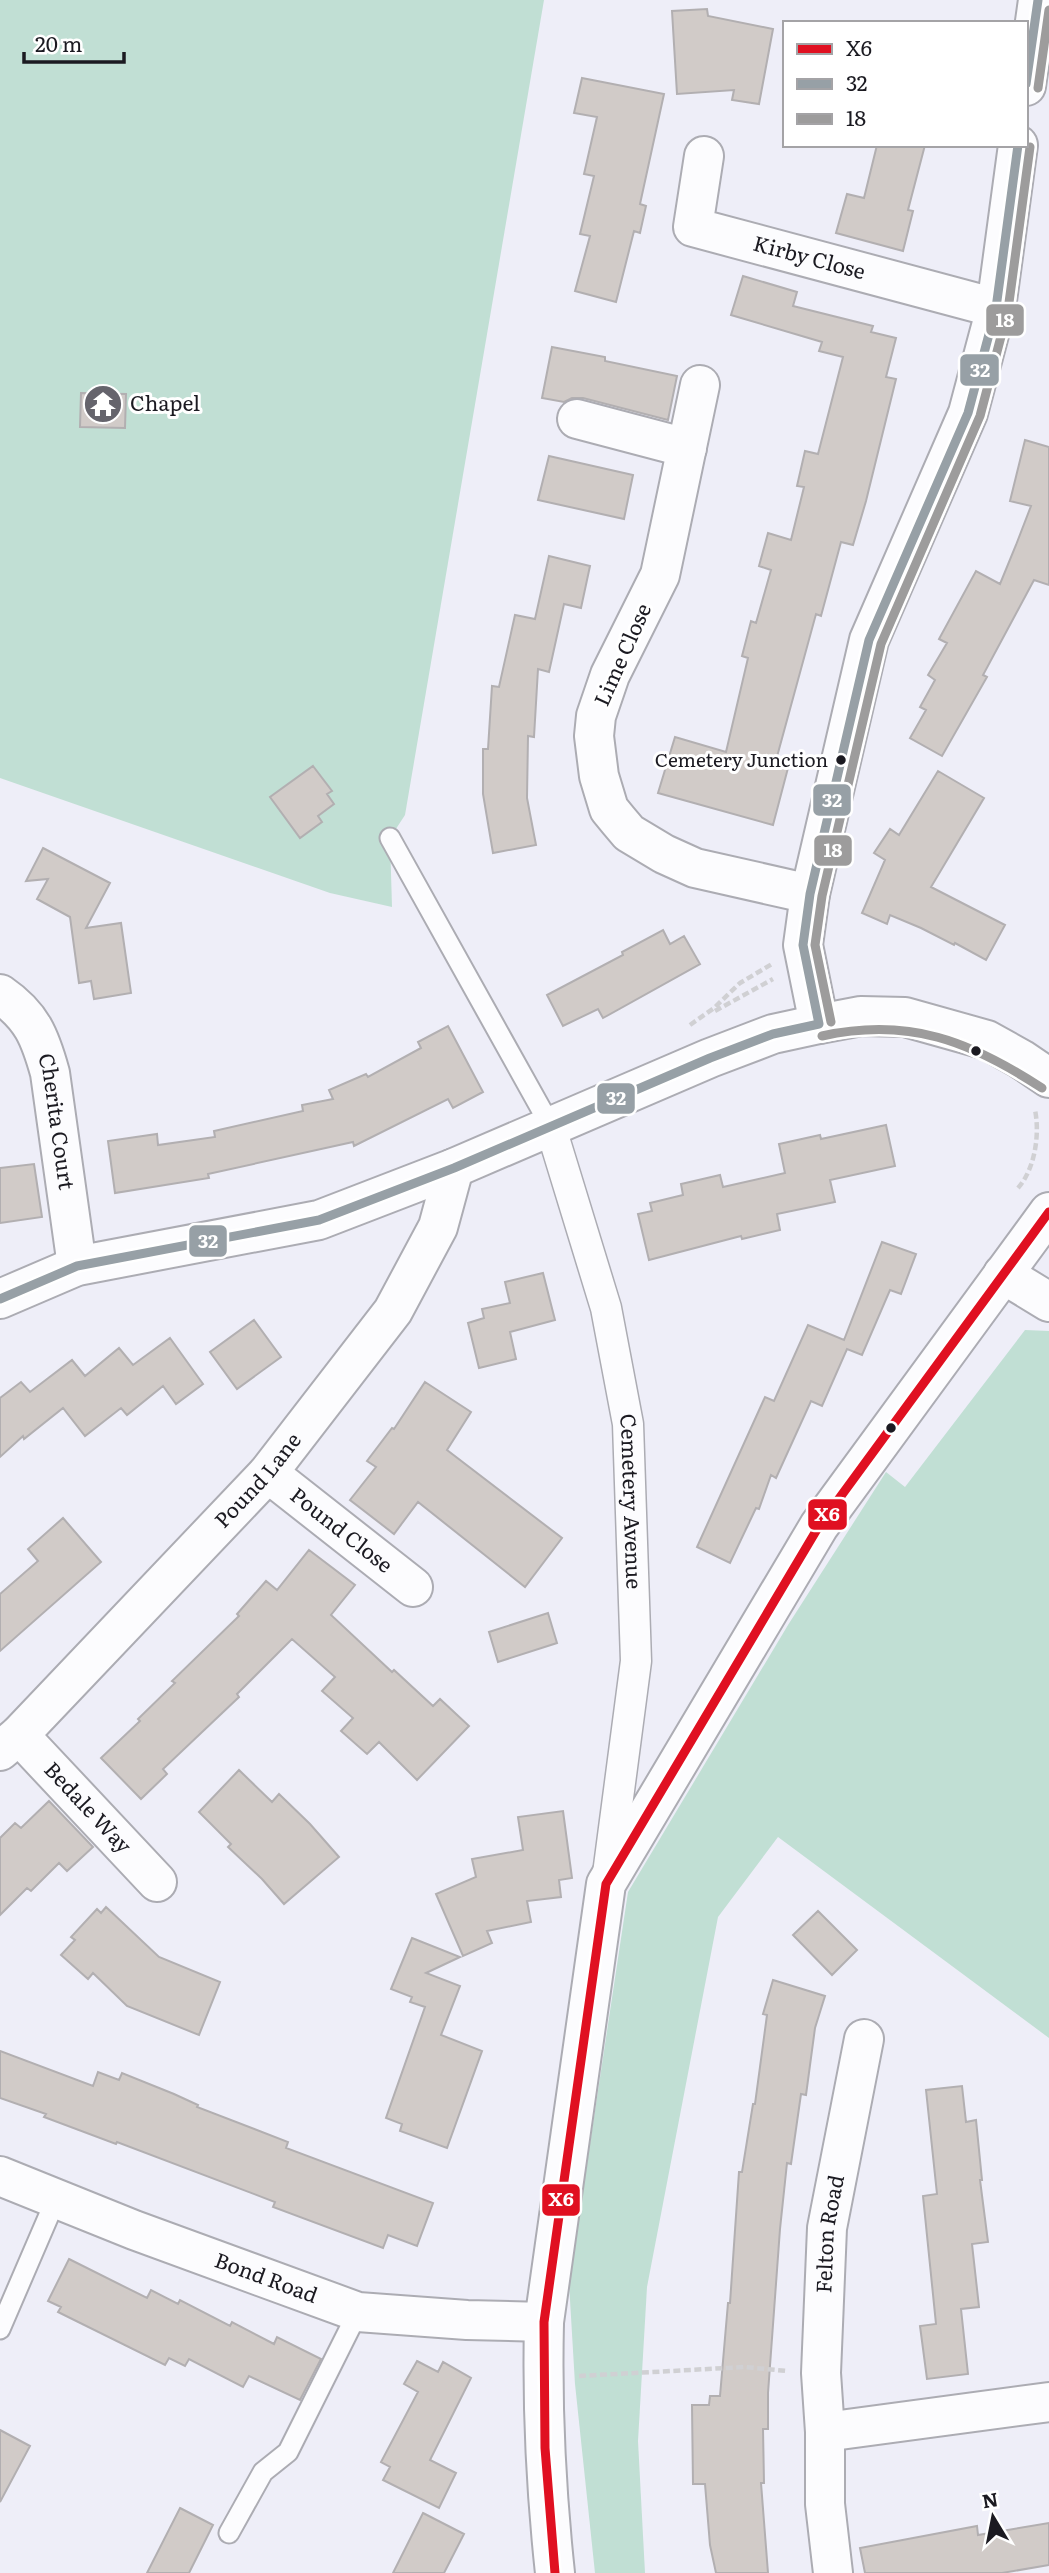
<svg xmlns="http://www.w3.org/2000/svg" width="1049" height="2573" font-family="Literata,serif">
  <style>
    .green { fill: #c1dfd4 }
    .building { fill: #d1cbc8; stroke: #b2afb1; stroke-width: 2 }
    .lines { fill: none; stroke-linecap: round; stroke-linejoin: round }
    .service-casing { stroke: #acacb3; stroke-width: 23 }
    .pedestrian-casing { stroke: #acacb3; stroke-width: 33 }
    .minor-casing { stroke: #acacb3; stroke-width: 42 }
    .tertiary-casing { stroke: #acacb3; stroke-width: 42 }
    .secondary-casing { stroke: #acacb3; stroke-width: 42 }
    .path { stroke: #d0d0d3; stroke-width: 4.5; stroke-dasharray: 7 3.5; stroke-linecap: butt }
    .service { stroke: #fcfcfe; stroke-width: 19 }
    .pedestrian { stroke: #fcfcfe; stroke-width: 30 }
    .minor { stroke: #fcfcfe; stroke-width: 38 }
    .tertiary { stroke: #fcfcfe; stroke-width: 38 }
    .secondary { stroke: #fcfcfe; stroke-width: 38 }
    .bus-1-casing { stroke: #fff; stroke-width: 14 }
    .bus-2-casing { stroke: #fff; stroke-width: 14 }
    .bus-3-casing { stroke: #fff; stroke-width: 14 }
    .bus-1 { stroke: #e01021; stroke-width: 9 }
    .bus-2 { stroke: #97a0a6; stroke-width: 9 }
    .bus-3 { stroke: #9d9c9c; stroke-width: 9 }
    .bus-dot { fill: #1b1a21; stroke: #fff; stroke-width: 2.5 }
    .labels { text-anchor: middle; stroke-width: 6; stroke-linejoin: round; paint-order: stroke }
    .bus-label { font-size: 19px; fill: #1b1a21; stroke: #fff; text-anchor: end }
    .street-label { font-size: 21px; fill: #1b1a21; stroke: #fff }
    .poi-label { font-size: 21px; fill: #1b1a21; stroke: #fff; text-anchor: start }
    .line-badge { stroke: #fff; stroke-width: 2.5 }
    .badge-label { font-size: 19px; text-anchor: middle; font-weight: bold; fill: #fff }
  </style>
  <rect width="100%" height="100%" fill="#eeeef8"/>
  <!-- green -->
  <path class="green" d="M0,0h544l-139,815 -15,23 2,69 -62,-14 -330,-115z
    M1025,1330l24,1v707l-271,-201 -60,80 -71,370 -9,154 7,132h-50l-20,-189 -6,-101 59,-391 160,-267 98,-153 19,15z"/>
  <!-- building -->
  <path class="building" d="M707,9l1,7 65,13 -14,75 -27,-4 2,-10 -57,4 -5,-83z
    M582,78l82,16 -24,110 6,2 -6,27 -6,-2 -18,71 -41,-11 15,-55 -10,-2 14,-58 -10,-2 13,-57 -23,-4z
    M877,145h48l-17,65 5,1 -10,40 -67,-18 11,-39 17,4z
    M743,276l54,16 -4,14 80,20 -2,6 25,6 -10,39 10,2 -30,122 -13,44 -12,-3 -20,74 -5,-2 -41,150 13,4 -15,57 -115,-32 17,-56 51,15 22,-94 -6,-2 9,-35 5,2 15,-53 -12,-4 9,-33 23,7 13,-53 -7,-1 8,-35 13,3 25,-97 -24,-6 3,-9 -91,-27z
    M552,347l53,10v4l72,15 -9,44 -85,-22h-11l-8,4 -22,-4z
    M81,393l45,1 -1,34 -45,-1z
    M1025,440l24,7v138l-15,-5 -51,95 4,2 -45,79 -32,-18 16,-28 -6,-3 15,-27 -7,-5 19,-32 -8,-4 37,-68 24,13 16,-39 15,-39 -21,-5z
    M549,456l84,19 -9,44 -86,-19z
    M549,556l41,10 -9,42 -17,-4 -15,68 -11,-3 -4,68 -6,-1 -1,62 9,47 -43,8 -10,-59v-45h5l4,-63 7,1 16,-72 20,4z
    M313,766l19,25 -5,3 7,10 -16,12 4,6 -22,16 -30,-41z
    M938,771l46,27 -53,89 74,38 -19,35 -31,-17 -1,2 -33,-17 -31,-13 -3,9 -25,-11 23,-53 -11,-7 16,-24 9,6z
    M43,848l67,35 -24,45 35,-5 10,70 -37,6 -3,-18 -12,2 -9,-66 -33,-18 11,-20 -22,2z
    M663,930l7,14 14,-8 16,28 -97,54 -5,-9 -35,17 -16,-31 76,-40 -1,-3z
    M448,1026l35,66 -30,16 -5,-9 -94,47 -1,-4 -145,32 1,4 -94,15 -7,-52 49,-7 1,11 57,-8 -1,-6 89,-20 -1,-6 31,-6 -4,-9 37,-16 2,3 53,-29 -3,-6z
    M886,1125l9,41 -65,14 5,22 -58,12 3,16 -38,9 -1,-3 -92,24 -11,-46 14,-3 -2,-8 33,-8 -2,-11 39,-9 3,12 62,-14 -6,-29 41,-9 1,4z
    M34,1164l8,53 -42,6v-55z
    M882,1242l34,12 -15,40 -11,-4 -28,65 -15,-6 -25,57 -11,-5 -35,77 -5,-3 -12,34 -3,-1 -26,55 -33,-16 68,-150 9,4 34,-76 36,15z
    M543,1273l12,47 -45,12 6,27 -37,9 -11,-45 16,-5 -2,-9 28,-6 -5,-21z
    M254,1320l27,37 -44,32 -27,-37z
    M170,1338l33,46 -27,20 -13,-18 -36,29 -6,-7 -36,28 -22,-28 -39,31 -1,-3 -23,21v-59l21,-16 9,10 42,-32 13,16 34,-28 14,17z
    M425,1382l46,30 -24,38 115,88 -37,49 -107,-85 -24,32 -44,-34 26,-33 -9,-6 25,-33 2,1z
    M63,1518l38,44 -101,89v-57l38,-33 -10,-12z
    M309,1550l46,35 -24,30 61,57 2,-2 39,36 7,-7 29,27 -52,54 -38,-38 -12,12 -26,-23 12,-13 -31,-27 13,-14 -43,-38 -55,55 2,3 -76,72 4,5 -26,25 -40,-41 39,-37 -2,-2 37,-36 -3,-2 67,-65 -2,-2 29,-33 11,9z
    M548,1613l9,30 -59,19 -9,-30z
    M239,1770l33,32 7,-8 31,30 29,33 -55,47 -22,-25 -34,-32 3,-3 -32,-32z
    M49,1801l44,46 -26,24 -8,-8 -28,28 -4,-3 -27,27v-77l15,-15 6,5z
    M563,1811l9,67 -13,2 2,17 -34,4 4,21 -44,9 5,12 -29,13 -27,-62 40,-17 -4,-18 51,-9 -5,-33z
    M106,1907l53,50 61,25 -21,53 -72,-29 -34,-33 -5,6 -27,-24 14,-15 -4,-3 26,-28 4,4z
    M818,1911l39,39 -25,25 -39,-40z
    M412,1938l48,19 -34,16 34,13 -19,49 41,16 -35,97 -47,-17 2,-7 -16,-6 39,-111 -15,-5 2,-5 -21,-8z
    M773,1980l52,16 -10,32 -9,67 -5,-1 -10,70 -4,-1 -7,66 -12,164v36h-5l1,54h-3l7,90h-52l-6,-28 -5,-61h-12l-1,-79h17l1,-9h10l8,-93h2l9,-131h3l11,-68h2l12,-89 -4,-1z
    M0,2051l93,35 5,-14 21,8 3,-7 52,21 24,11 -1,2 91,35 -2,6 147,55 -16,43 -29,-11 -5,13 -110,-41 2,-5 -158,-60 -1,2 -72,-27 2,-3 -46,-16z
    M962,2086l4,36 10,-2 6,60h-2l8,62 -16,2 7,63 -18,2 7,65 -41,5 -7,-53 16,-2 -13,-128 14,-2 -11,-104z
    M69,2259l78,39 4,-8 27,14 2,-4 50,26 2,-4 42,22 3,-7 44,22 -21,41 -51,-24 -6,11 -54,-28 -4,7 -16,-8 -4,7 -107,-53 3,-5 -13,-6z
    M417,2361l21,11 5,-10 28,16 -41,82 26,13 -17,35 -56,-28 7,-13 -9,-5 37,-70 -14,-8z
    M0,2430l30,16 -30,56z
    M180,2508l33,17 -24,48h-42z
    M423,2513l41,21 -20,39h-51z
    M1049,2523v42l-47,8h-137l-5,-25 117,-22 1,9z"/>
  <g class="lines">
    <!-- service casing -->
    <g class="service-casing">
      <path id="service" d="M390,838l160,287
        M0,2329l56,-130
        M229,2533l34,-61 25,-20 70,-140"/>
    </g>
    <!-- pedestrian casing -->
    <g class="pedestrian-casing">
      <g id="pedestrian">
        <path id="s1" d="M550,1125l56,183 22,116 8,237 -28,213"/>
      </g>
    </g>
    <!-- minor casing -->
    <g class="minor-casing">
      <g id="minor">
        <path d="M1026,86l12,-86"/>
        <path id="s2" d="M704,156l-11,71 303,81"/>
        <path d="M700,385l-40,190 -50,100 -14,41 -2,20 5,40 10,33 9,11 11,13 35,21 31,14 115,26"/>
        <path d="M577,419l110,29"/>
        <path id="s3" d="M0,994c32,22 40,43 50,79l27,193"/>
        <path d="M819,1024l-16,-79 7,-51 59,-254 99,-227 28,-105 22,-163"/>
        <path d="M1003,1274l46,28"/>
        <path id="s4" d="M268,1473l145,114"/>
        <path id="s5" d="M19,1735l138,147"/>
        <path id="s6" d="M0,1751l19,-16 249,-262 125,-162 45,-84 16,-59"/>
        <path id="s7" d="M0,2176l134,54 224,82 109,8 77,2"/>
        <path d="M825,2432l224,-30"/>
        <path id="s8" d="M833,2573l-8,-69v-72l-4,-59 6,-145 37,-189"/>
      </g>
    </g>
    <!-- tertiary casing -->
    <g class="tertiary-casing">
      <path id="tertiary" d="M0,1299l77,-33 242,-46 135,-52 256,-110 63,-24 46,-10 42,-8 44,1 82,23 34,19 28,19"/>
    </g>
    <!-- secondary casing -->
    <g class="secondary-casing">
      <path id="secondary" d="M555,2573c-9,-83 -13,-167 -11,-251l62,-438 213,-358 230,-314"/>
    </g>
    <!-- path -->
    <path class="path" d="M715,1011l58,-32
      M690,1025l24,-17 26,-25 32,-19
      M1018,1188c17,-19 22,-54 17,-78
      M579,2376l166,-9 42,4"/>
    <!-- service -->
    <use href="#service" class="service"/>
    <!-- pedestrian -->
    <use href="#pedestrian" class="pedestrian"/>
    <!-- minor -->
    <use href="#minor" class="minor"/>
    <!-- tertiary -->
    <use href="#tertiary" class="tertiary"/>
    <!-- secondary -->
    <use href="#secondary" class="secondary"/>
    <!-- bus-1 casing -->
    <g class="bus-1-casing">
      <path id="bus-1" d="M555,2573l-10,-125 -1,-126 62,-438 213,-358 230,-314"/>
    </g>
    <!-- bus-2 casing -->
    <g class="bus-2-casing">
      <path id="bus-2" d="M1026,84l12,-84
        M819,1024l-16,-79 7,-51 59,-254 99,-227 28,-105 22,-163
        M0,1299l77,-33 242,-46 135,-52 256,-110 63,-24 46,-10"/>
    </g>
    <!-- bus-3 casing -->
    <g class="bus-3-casing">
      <path id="bus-3" d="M1038,88l11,-78
        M831,1022l-16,-77 7,-49 59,-252 99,-228 28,-106 22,-163
        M822,1036c87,-19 148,5 220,52"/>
    </g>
    <!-- bus-1 -->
    <use href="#bus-1" class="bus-1"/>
    <!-- bus-2 -->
    <use href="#bus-2" class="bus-2"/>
    <!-- bus-3 -->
    <use href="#bus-3" class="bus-3"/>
  </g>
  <!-- icons -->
  <defs>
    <g id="temple-disc" transform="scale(2.0125)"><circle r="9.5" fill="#65646c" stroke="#fff"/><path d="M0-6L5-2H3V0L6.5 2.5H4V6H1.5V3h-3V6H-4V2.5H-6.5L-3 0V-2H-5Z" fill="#fff"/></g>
  </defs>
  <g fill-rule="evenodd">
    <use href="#temple-disc" x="103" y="404"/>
  </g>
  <!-- markers -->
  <g class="bus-dot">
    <circle cx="841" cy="760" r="6"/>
    <circle cx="976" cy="1051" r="6"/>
    <circle cx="891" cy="1428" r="6"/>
  </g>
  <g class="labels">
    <!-- bus labels -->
    <g class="bus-label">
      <text x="828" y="767">Cemetery Junction</text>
    </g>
    <!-- street labels -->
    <g class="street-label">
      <text dy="7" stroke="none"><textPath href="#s2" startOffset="192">Kirby Close</textPath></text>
      <text transform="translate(623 655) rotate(-66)" y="7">Lime Close</text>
      <text dy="7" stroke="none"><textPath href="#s3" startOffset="145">Cherita Court</textPath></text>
      <text dy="7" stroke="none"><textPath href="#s6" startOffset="374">Pound Lane</textPath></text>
      <text dy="7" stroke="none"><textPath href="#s1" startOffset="387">Cemetery Avenue</textPath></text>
      <text dy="7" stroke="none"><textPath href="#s4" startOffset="93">Pound Close</textPath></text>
      <text dy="7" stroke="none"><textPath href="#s5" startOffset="100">Bedale Way</textPath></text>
      <text dy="7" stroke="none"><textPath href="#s8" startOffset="340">Felton Road</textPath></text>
      <text dy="7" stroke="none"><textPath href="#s7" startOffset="285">Bond Road</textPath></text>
    </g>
    <!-- poi labels -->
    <g class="poi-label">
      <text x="130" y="411">Chapel</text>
    </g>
  </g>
  <g class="line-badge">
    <rect x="985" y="303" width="40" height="34" rx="7" fill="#9d9c9c"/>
    <rect x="959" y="353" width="41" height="34" rx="7" fill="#97a0a6"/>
    <rect x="812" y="783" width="40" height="34" rx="7" fill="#97a0a6"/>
    <rect x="813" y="834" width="40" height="33" rx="7" fill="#9d9c9c"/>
    <rect x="596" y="1082" width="40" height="33" rx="7" fill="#97a0a6"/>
    <rect x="188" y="1224" width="40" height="34" rx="7" fill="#97a0a6"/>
    <rect x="807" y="1498" width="41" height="33" rx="7" fill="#e01021"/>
    <rect x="541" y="2183" width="40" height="34" rx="7" fill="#e01021"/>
  </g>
  <g class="badge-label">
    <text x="1005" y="327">18</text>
    <text x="980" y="377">32</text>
    <text x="832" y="807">32</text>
    <text x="833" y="857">18</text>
    <text x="616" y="1105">32</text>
    <text x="208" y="1248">32</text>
    <text x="827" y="1521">X6</text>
    <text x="561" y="2206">X6</text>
  </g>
  <!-- legend -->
  <rect x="783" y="21" width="245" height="126" fill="#ffffff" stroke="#a4a3a6" stroke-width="2"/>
  <rect x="797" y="44" width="35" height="10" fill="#e01021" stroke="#a4a3a6" stroke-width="2"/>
  <text x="846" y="56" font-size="21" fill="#1b1a21">X6</text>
  <rect x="797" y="79" width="35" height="10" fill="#97a0a6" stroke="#a4a3a6" stroke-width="2"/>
  <text x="846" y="91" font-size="21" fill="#1b1a21">32</text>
  <rect x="797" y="114" width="35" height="10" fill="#9d9c9c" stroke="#a4a3a6" stroke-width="2"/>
  <text x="846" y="126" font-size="21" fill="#1b1a21">18</text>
  <!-- north arrow -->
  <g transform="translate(993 2517) rotate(350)" stroke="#ffffff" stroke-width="5" paint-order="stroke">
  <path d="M0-5L12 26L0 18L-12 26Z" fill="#1b1a21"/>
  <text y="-10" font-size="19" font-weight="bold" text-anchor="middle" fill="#1b1a21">N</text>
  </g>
  <!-- scale -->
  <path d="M24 52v10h100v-10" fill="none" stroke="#1b1a21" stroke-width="3.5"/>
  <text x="35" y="52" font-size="21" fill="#1b1a21" stroke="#ffffff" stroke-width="5" paint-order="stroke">20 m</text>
</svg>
